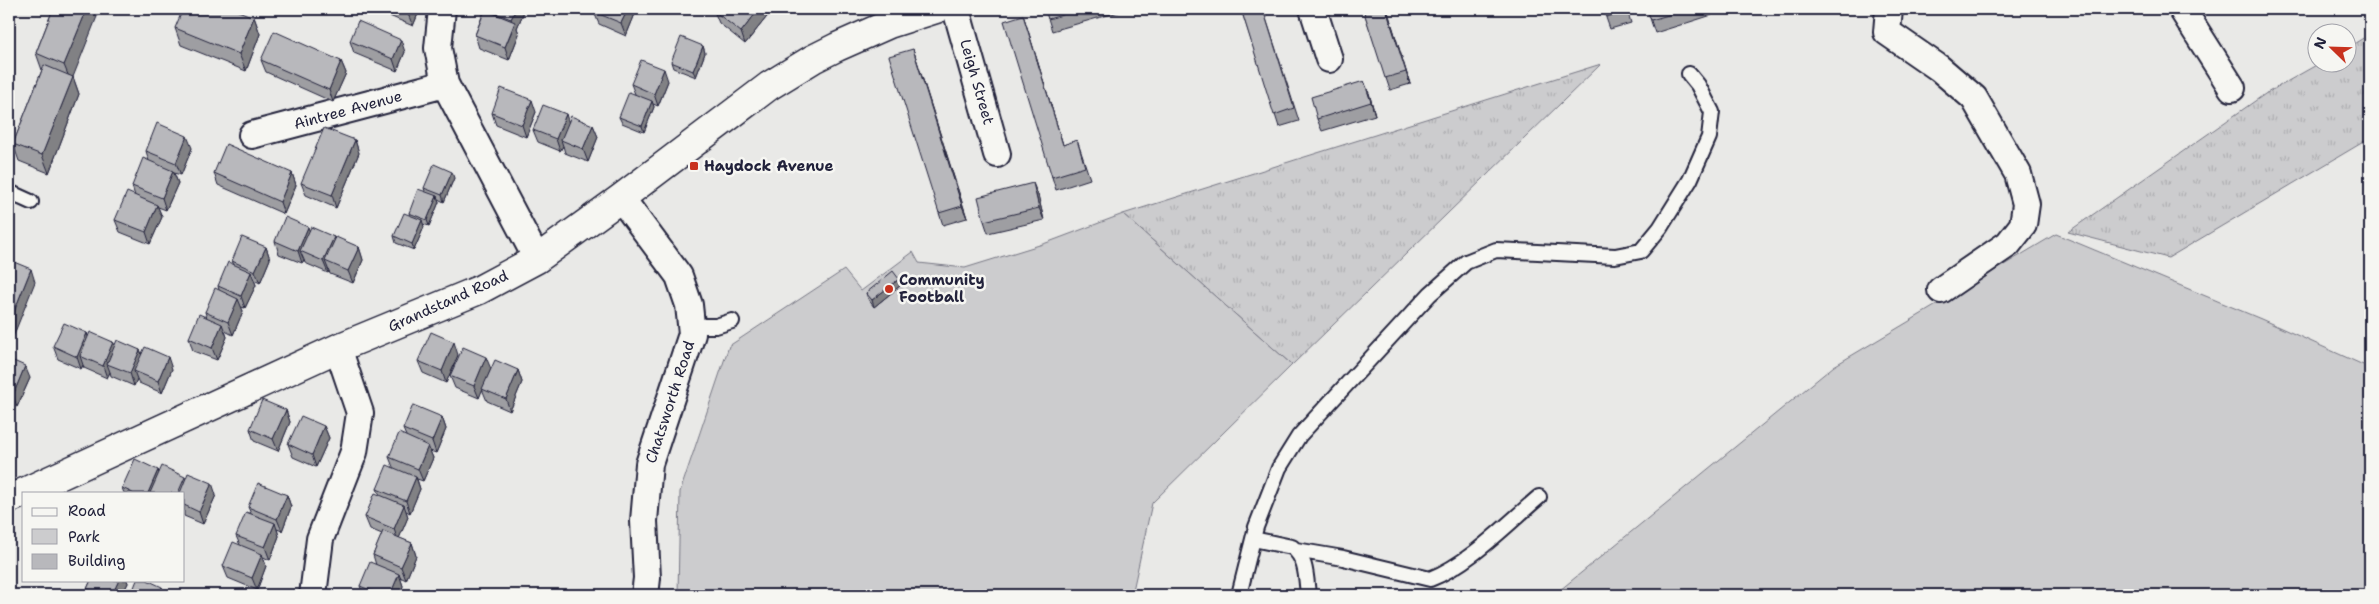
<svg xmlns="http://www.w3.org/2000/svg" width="2379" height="604" font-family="'Shantell Sans',sans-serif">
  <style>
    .grass { fill: url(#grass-tufts); stroke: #777784 }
    .park { fill: #ccccce; stroke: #777784 }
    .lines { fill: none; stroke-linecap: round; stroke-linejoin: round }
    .service-casing { stroke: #22223b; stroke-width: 18 }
    .minor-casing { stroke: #22223b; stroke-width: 30 }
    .tertiary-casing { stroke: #22223b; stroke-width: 31 }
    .service { stroke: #f6f6f2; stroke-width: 14 }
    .minor { stroke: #f6f6f2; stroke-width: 26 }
    .tertiary { stroke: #f6f6f2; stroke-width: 28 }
    .wall { fill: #9e9ea2; stroke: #22223b }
    .shaded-wall { fill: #818184; stroke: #22223b }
    .building { fill: #b8b8bc; stroke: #22223b }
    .poi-dot { fill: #c8321e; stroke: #f6f6f2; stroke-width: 2 }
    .labels { text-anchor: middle; stroke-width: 5; stroke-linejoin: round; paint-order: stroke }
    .street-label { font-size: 15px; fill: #22223b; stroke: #f6f6f2 }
    .poi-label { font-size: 15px; font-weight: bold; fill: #22223b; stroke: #f6f6f2; text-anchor: start }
  </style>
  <defs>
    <pattern id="grass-tufts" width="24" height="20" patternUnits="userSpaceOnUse" patternTransform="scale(1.25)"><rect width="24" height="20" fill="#ccccce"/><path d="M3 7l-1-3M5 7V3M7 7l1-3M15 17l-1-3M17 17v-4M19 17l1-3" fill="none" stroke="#afafb2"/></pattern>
  </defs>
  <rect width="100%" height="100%" fill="#e9e9e7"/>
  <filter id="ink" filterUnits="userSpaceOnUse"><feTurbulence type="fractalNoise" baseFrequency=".02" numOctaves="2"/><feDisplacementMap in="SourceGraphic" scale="10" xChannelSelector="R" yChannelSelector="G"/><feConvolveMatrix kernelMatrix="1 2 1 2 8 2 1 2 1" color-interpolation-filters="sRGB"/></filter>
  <g filter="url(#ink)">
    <!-- grass -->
    <path class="grass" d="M2370,34v104l-202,120 -100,-26 197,-138 55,-31 26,-1 1,-14z
      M1601,64l-309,301 -169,-151z"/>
    <!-- park -->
    <path class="park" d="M1123,214l169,151 -140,138 -20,92h-454l2,-103 49,-146 115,-76 17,21 52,-39 6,11 46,5 81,-25z
      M2056,234l205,85 109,49v227h-816l280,-229z"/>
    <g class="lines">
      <!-- service casing -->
      <g class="service-casing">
        <path id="service" d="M9,192l22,10
          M691,326h25l16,-5
          M1253,539l39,8c15,12 14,31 16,48
          M1296,550l47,8 87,21c39,-15 77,-55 109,-82
          M1239,595l17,-68 23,-59 20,-32 131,-142 36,-32 30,-12 119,6 26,-5 19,-23 30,-48 19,-43 3,-25 -14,-27 -9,-11"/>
      </g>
      <!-- minor casing -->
      <g class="minor-casing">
        <path id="minor" d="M442,9l-4,39 7,36 92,175
          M956,9l41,145
          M1313,9l16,50
          M1889,9l-2,23 52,36 35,30 44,76 8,30 -3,21 -15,19 -67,46
          M2182,9l50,79
          M252,135l193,-51
          M621,198l58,78 10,29 3,29 -43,130 -5,57 3,57 -2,17
          M313,595l7,-56 34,-87 6,-39 -22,-65"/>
      </g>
      <!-- tertiary casing -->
      <g class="tertiary-casing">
        <path id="tertiary" d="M9,499l329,-151 141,-58 58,-31 84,-61 148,-112 44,-27 24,-12 52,-23 47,-15"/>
      </g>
      <!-- service -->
      <use href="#service" class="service"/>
      <!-- minor -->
      <use href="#minor" class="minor"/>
      <!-- tertiary -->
      <use href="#tertiary" class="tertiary"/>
    </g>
    <!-- wall -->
    <path class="wall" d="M53,9l20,68 6,17 -30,79 -30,-12 -6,-17 29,-74 -6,-17z
      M373,9h47l-7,17z
      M481,9h44l-8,19 2,6 -10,26 -30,-12 -4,-13 8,-21z
      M593,9h44l-11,27 -27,-12 -5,-12 1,-3z
      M716,9h52l2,4 -25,31 -26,-21 -5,-12z
      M793,9h11l-4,5z
      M1045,9h84l-77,22z
      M1241,9h22l36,112 -20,6z
      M1363,9h24l23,75 -20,6z
      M1603,9h24l4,14 -21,6z
      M1647,9h63l2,6 -57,18z
      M1023,15l40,130 14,-5 13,39 -34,11 -4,-13z
      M254,17l6,17 -14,37 -65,-26 -6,-17z
      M350,41l55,11 -8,19 -43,-18z
      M703,46l2,7 -9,24 -23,-9 -2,-6z
      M913,49l54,169 -24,7 -4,-12z
      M261,60l80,1 5,12 -13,29 -67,-30z
      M668,81l-10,25 -5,-2 1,3 -10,25 -22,-9 -3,-6 16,-23 -4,-10z
      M1369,93l6,22 -53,16 -5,-12z
      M536,112l-10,25 -30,-12 -4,-12z
      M568,121l25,4 5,12 -10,25 -23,-9 -2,-7 -3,5 -22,-9 -5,-12z
      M355,140l4,13 -23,55 -30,-13 -5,-12z
      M192,148l-11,27 -7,-2 4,10 -12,27 -8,-3 4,10 -12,27 -30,-12 -5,-12 20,-24 -3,-10 17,-25 -3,-10z
      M214,173h78l4,12 -12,29 -66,-29z
      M454,178l-10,24 -6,-3 1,3 -10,24 -6,-2 1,3 -10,23 -18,-7 -2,-7 16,-21 -1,-2 16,-22 -1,-3z
      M1038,195l6,25 -56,13 -4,-12z
      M309,230l25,7 1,2 24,8 4,13 -10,23 -23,-9 -1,-3 -1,2 -23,-10 -1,-3 -2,3 -23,-9 -4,-13z
      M266,247l4,12 -10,24 -6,-3 2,5 -11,23 -4,-1 2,4 -10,24 -8,-4 2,6 -10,23 -24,-9 -4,-13 18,-20 -2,-6 14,-22 -1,-4 16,-21 -2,-4z
      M899,279l2,6 -27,22 -6,-8 -2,-6z
      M87,333l1,3 25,6 2,3 25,5 2,4 30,15 -10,24 -23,-10 -2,-4 -3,7 -23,-10 -1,-4 -3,6 -23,-10 -1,-3 -2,4 -23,-10 -5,-13z
      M458,355l-12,28 -23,-10 -5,-12z
      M9,359l21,19 -13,29 -8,-4z
      M491,369l27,1 4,12 -12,29 -23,-10 -5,-12 -3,9 -24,-10 -5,-12z
      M286,410l4,12 -12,29 -24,-10 -4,-12z
      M442,417l4,12 -10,24 -6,-2 3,7 -10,23 -6,-2 3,10 -10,24 -4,-2 2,6 -9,21 13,5 4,13 -10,24 -6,-3 3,9 -3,9h-43l6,-1 -3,-8 16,-21 -3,-10 9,-21 -12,-5 -5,-12 15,-22 -3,-6 16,-22 -4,-10 17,-21 -3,-7z
      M324,426l5,12 -13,29 -23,-10 -5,-13z
      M158,470l1,3 27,5 30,17 -13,29 -19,-8v-23h-60l-2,-5z
      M287,495l4,12 -9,24 -5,-2 2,7 -9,24 -7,-3 3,9 -9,24 -29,-12 -5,-12 17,-21 -4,-9 15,-22 -3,-7z
      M91,580h36l1,3 -6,12h-32l-3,-6z"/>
    <!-- shaded-wall -->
    <path class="shaded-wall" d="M87,9h13l-27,68 6,17 -30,79 -7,-18 29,-73 -7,-17z
      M411,9h9l-7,17 -5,-12z
      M516,9h9l-8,19 2,6 -10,26 -4,-13 9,-21 -3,-7z
      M628,9h9l-11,27 -5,-13z
      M759,9h9l2,4 -25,31 -4,-12z
      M798,9h6l-4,5z
      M1386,9h1l23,75 -4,-12z
      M1023,15l4,12 40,131z
      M254,17l6,17 -14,37 -7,-17z
      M401,40l4,12 -8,19 -4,-12z
      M703,46l2,7 -9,24 -3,-6z
      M913,49l4,12 50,157 -5,-12z
      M341,61l5,12 -13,29 -4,-12z
      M664,69l4,12 -10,25 -4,-12z
      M1364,81l5,12 6,22 -4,-13z
      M532,100l4,12 -10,25 -4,-12z
      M652,101l2,6 -10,25 -2,-6z
      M566,114l4,13 -9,13 2,6 -3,5 -4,-12z
      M593,125l5,12 -10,25 -5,-13z
      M187,136l5,12 -11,27 -5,-12z
      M355,140l4,13 -23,55 -4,-13z
      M173,171l5,12 -12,27 -4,-12z
      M452,172l2,6 -10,24 -2,-7z
      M292,173l4,12 -12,29 -4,-12z
      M1033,183l5,12 6,25 -5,-12z
      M437,196l2,6 -10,24 -2,-6z
      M157,205l5,12 -12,27 -4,-12z
      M422,220l2,7 -10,23 -2,-6z
      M308,227l5,13 -13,11 4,9 -2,3 -4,-12z
      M9,229l3,8 -3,7z
      M334,237l4,12 -13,12 4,10 -1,2 -5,-12z
      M266,247l4,12 -10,24 -5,-12z
      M359,247l4,13 -10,23 -5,-12z
      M31,269l4,13 -26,65v-23z
      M251,272l5,13 -11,23 -4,-12z
      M899,279l2,6 -27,22 -2,-7z
      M238,299l5,12 -10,24 -5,-13z
      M222,324l5,13 -10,23 -5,-12z
      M87,333l4,12 -11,11 3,9 -2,4 -4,-12z
      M113,342l5,12 -11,10 3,8 -3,6 -4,-12z
      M454,342l4,13 -12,28 -4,-12z
      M140,350l5,12 -11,9 3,8 -3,7 -4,-13z
      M168,357l4,12 -10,24 -4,-12z
      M486,357l5,12 -12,29 -5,-12z
      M25,366l5,12 -13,29 -4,-12z
      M518,370l4,12 -12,29 -4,-12z
      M286,410l4,12 -12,29 -5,-12z
      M442,417l4,12 -10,24 -4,-12z
      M324,426l5,12 -13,29 -4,-12z
      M428,446l5,12 -10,23 -5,-12z
      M158,470l4,12 -4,11h-10z
      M416,477l4,12 -10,24 -4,-12z
      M212,483l4,12 -13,29 -4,-12z
      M287,495l4,12 -9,24 -5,-12z
      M404,505l4,12 -10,24 -4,-12z
      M275,523l4,13 -9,24 -5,-13z
      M412,543l4,13 -10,24 -5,-13z
      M262,554l4,12 -9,24 -5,-12z
      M399,574l4,12 -3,9h-10z
      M119,580h8l1,3 -6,12h-10z
      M162,587l3,8h-7z"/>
    <!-- building -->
    <path class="building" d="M53,9h34l-23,56 -28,-12z
      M183,9h50l21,8 -15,37 -64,-26z
      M397,9h14l-3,5z
      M485,9h31l-5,10z
      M596,9h32l-7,14 -27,-11z
      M716,9h43l-18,23 -27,-21z
      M1045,9h38l-35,10z
      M1241,9h22l31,99 -20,7z
      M1363,9h23l20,63 -21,6z
      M1603,9h23l1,2 -21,6z
      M1647,9h42l-38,11z
      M485,10l30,12 -10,25 -30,-12z
      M1023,15l40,130 14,-5 8,27 -33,10 -48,-156z
      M358,21l43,19 -8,19 -43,-18z
      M274,31l67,30 -12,29 -68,-30z
      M681,37l22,9 -10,25 -22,-9z
      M913,49l49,157 -23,7 -50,-157z
      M641,60l23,9 -10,25 -23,-10z
      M44,65l29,12 -31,78 -29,-11z
      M1364,81l7,21 -54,17 -6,-22z
      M501,88l31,12 -10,25 -30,-12z
      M629,92l23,9 -10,25 -23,-9z
      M543,105l23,9 -10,25 -23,-9z
      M571,116l22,9 -10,24 -22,-9z
      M157,123l30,13 -11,27 -30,-12z
      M324,128l31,12 -23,55 -31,-12z
      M226,144l66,29 -12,29 -66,-29z
      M143,158l30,13 -11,27 -30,-12z
      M434,164l18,8 -10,23 -18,-7z
      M1033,183l6,25 -55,13 -6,-24z
      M418,189l19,7 -10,24 -18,-7z
      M127,192l30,13 -11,27 -31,-12z
      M404,213l18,7 -10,24 -18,-8z
      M285,217l23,10 -10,24 -23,-10z
      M311,227l23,10 -11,24 -23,-10z
      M242,237l24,10 -11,24 -23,-10z
      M336,237l23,10 -11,24 -23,-10z
      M9,260l22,9 -22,55z
      M228,262l23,10 -10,24 -23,-10z
      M893,271l6,8 -27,21 -6,-7z
      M215,288l23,11 -10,23 -23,-10z
      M199,314l23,10 -10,24 -23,-10z
      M64,323l23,10 -10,24 -24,-11z
      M90,332l23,10 -10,24 -23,-10z
      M431,332l23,10 -12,29 -24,-10z
      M117,340l23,10 -10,23 -23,-9z
      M145,347l23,10 -10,24 -24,-10z
      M463,347l23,10 -12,29 -24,-10z
      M9,359l16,7 -12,29 -4,-2z
      M495,360l23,10 -12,29 -24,-10z
      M262,400l24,10 -13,29 -23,-10z
      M413,405l29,12 -10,24 -29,-12z
      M301,416l23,10 -12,29 -24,-11z
      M399,433l29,13 -10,23 -29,-12z
      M135,459l23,11 -10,23h-15l-11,-5z
      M387,465l29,12 -10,24 -29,-12z
      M162,466l23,11 -7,16h-28z
      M188,473l24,10 -13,29 -15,-7v-12h-4z
      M258,483l29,12 -10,24 -29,-12z
      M375,493l29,12 -10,24 -29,-12z
      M246,512l29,11 -10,24 -29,-11z
      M383,531l29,12 -11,24 -28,-12z
      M233,542l29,12 -10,24 -29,-12z
      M370,562l29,12 -9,21h-8l-22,-9z
      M91,580h28l-7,15h-10l-15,-6z
      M137,580h10l15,7 -4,8h-27z
      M358,592l8,3h-9z"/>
  </g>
  <!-- markers -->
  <g class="poi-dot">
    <rect x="689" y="161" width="10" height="10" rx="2.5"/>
    <circle cx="889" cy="289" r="5"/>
  </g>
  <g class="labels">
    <!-- street labels -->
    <g class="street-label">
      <text transform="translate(977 82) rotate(74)" y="5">Leigh Street</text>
      <text transform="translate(348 110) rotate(-15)" y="5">Aintree Avenue</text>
      <text transform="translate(448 301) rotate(-24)" y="5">Grandstand Road</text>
      <text transform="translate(670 402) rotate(-72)" y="5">Chatsworth Road</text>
    </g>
    <!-- poi labels -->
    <g class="poi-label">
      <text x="704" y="171">Haydock Avenue</text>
      <text x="899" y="285">Community<tspan x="899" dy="17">Football</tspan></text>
    </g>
  </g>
  <!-- margin -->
  <rect width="2379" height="604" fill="none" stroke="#f6f6f2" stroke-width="30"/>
  <rect x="15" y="15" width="2349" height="574" fill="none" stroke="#22223b" stroke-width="2" filter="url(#ink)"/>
  <!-- legend -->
  <rect x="22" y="492" width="162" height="90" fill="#f6f6f2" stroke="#a1a1a9"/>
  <rect x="32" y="508" width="25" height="8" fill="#f6f6f2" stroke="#a1a1a9"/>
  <text x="68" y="516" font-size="15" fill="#22223b">Road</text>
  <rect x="32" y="529" width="25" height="15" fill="#ccccce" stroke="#a1a1a9"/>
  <text x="68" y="542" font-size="15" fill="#22223b">Park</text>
  <rect x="32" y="554" width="25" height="15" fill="#b8b8bc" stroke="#a1a1a9"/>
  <text x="68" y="566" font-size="15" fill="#22223b">Building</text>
  <!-- north arrow -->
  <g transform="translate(2332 48) rotate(293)"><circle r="24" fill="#f6f6f2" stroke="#a1a1a9"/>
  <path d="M0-4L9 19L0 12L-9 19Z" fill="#c8321e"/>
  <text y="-8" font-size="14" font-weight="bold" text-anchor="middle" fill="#22223b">N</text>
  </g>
</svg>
